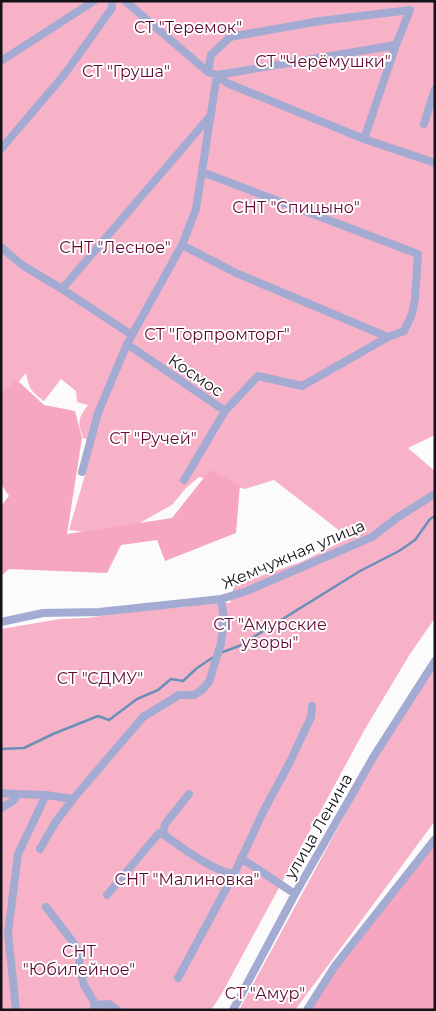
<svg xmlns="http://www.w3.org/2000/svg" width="436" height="1011" font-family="Montserrat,sans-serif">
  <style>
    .green { fill: #f8b2c8 }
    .forest { fill: #f6a6c0 }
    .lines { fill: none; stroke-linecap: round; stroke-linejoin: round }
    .stream { stroke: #6990b9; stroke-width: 2.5 }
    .minor { stroke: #a4abd2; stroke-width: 8 }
    .labels { text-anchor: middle; stroke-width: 4; stroke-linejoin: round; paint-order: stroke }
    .park-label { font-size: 16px; fill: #600833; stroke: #fff }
    .street-label { font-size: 16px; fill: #141119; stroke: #fff }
  </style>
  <rect width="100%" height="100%" fill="#fbfbfb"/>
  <!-- green -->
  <path class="green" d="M1,1h434v434l-27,13 27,23v147l-25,36 -45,75 -144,266 -10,15h-210v-381l59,-10 27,-1 46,-7 52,-4 31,-5 14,1 4,-18 67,-23 48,-24 -75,-58 -29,9 -46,-12 -13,11 -14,17 -56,31 -47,-6 18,-62 6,-27 -10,-3c-5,-17 -6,-18 5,-33l-11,-3 -1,-11 -15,-12 -17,22c-13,-9 -15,-13 -18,-28l-25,30z
    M435,666v155l-140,189h-56l133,-245z"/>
  <!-- forest -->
  <path class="forest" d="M17,380l27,25 31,6 7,27 -15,96 105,-16 38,-48 30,15 -4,48 -71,28 -8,-21 -36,5 -14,28 -98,-4 -8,7v-70l8,-10 -8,-12v-91z
    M435,835v175h-130l106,-146z"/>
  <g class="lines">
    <!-- stream -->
    <path class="stream" d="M220,653l19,-7 121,-75 39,-20 16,-11 15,-21 5,-3
      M1,749l23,-1 29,-14 45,-18 11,4 28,-21 21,-9 13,-11 12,2 14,-13 18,-12"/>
    <!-- minor -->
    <path class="minor" d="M125,1l83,71 9,3 10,8 137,56 71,24
      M1,61l93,-60
      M208,72l3,-17 19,-18 90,-16 90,-11 -14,35
      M424,124l11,-35
      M1,149l63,-74 48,-67v-7
      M182,245l54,28 152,64
      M1,247l21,18 40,24 70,46
      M62,289l149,-174
      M127,344l98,67
      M82,472l16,-59 29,-69 55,-99 14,-36 21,-134 179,-30 -32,94
      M184,480l41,-69 33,-35 44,10 86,-49 16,-6 8,-17 3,-15 3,-45 -216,-82
      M1,622l42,-9 56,-1 122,-13 26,-8 125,-54 26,-20 37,-23
      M1,793l17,1
      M189,794l-24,30 -2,10c16,12 52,38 71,40
      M1,808l12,-7 5,-7 28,1
      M40,849l15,-26 18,-24 70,-82 36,-22h15l8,-5 7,-8 12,-39 3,-24 -3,-20
      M241,858l54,36
      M107,895l52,-62 4,1
      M46,907l27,35 7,12 -1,10 5,21 10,17 1,8
      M178,978l56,-104 30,-64 25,-46 22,-47 1,-11
      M94,1005l15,-1 8,6
      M16,1010l-8,-77 10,-79 28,-59 27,4
      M233,1010l62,-116 79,-138 61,-95
      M307,1010l28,-44 100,-127"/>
  </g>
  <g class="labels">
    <!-- park labels -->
    <g class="park-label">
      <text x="188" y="33">СТ "Теремок"</text>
      <text x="323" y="67">СТ "Черёмушки"</text>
      <text x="126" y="77">СТ "Груша"</text>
      <text x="296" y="213">СНТ "Спицыно"</text>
      <text x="115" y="253">СНТ "Лесное"</text>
      <text x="217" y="340">СТ "Горпромторг"</text>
      <text x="153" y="444">СТ "Ручей"</text>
      <text x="270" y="630">СТ "Амурские<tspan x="270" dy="18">узоры"</tspan></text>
      <text x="100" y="684">СТ "СДМУ"</text>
      <text x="187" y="885">СНТ "Малиновка"</text>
      <text x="79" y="957">СНТ<tspan x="79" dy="18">"Юбилейное"</tspan></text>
      <text x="265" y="999">СТ "Амур"</text>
    </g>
    <!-- street labels -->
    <g class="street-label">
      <text transform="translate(196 375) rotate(34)" y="6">Космос</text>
      <text transform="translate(293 554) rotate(-23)" y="6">Жемчужная улица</text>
      <text transform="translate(318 826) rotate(-60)" y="6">улица Ленина</text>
    </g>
  </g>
  <!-- border -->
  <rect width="436" height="1011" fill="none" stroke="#141119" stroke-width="5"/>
</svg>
